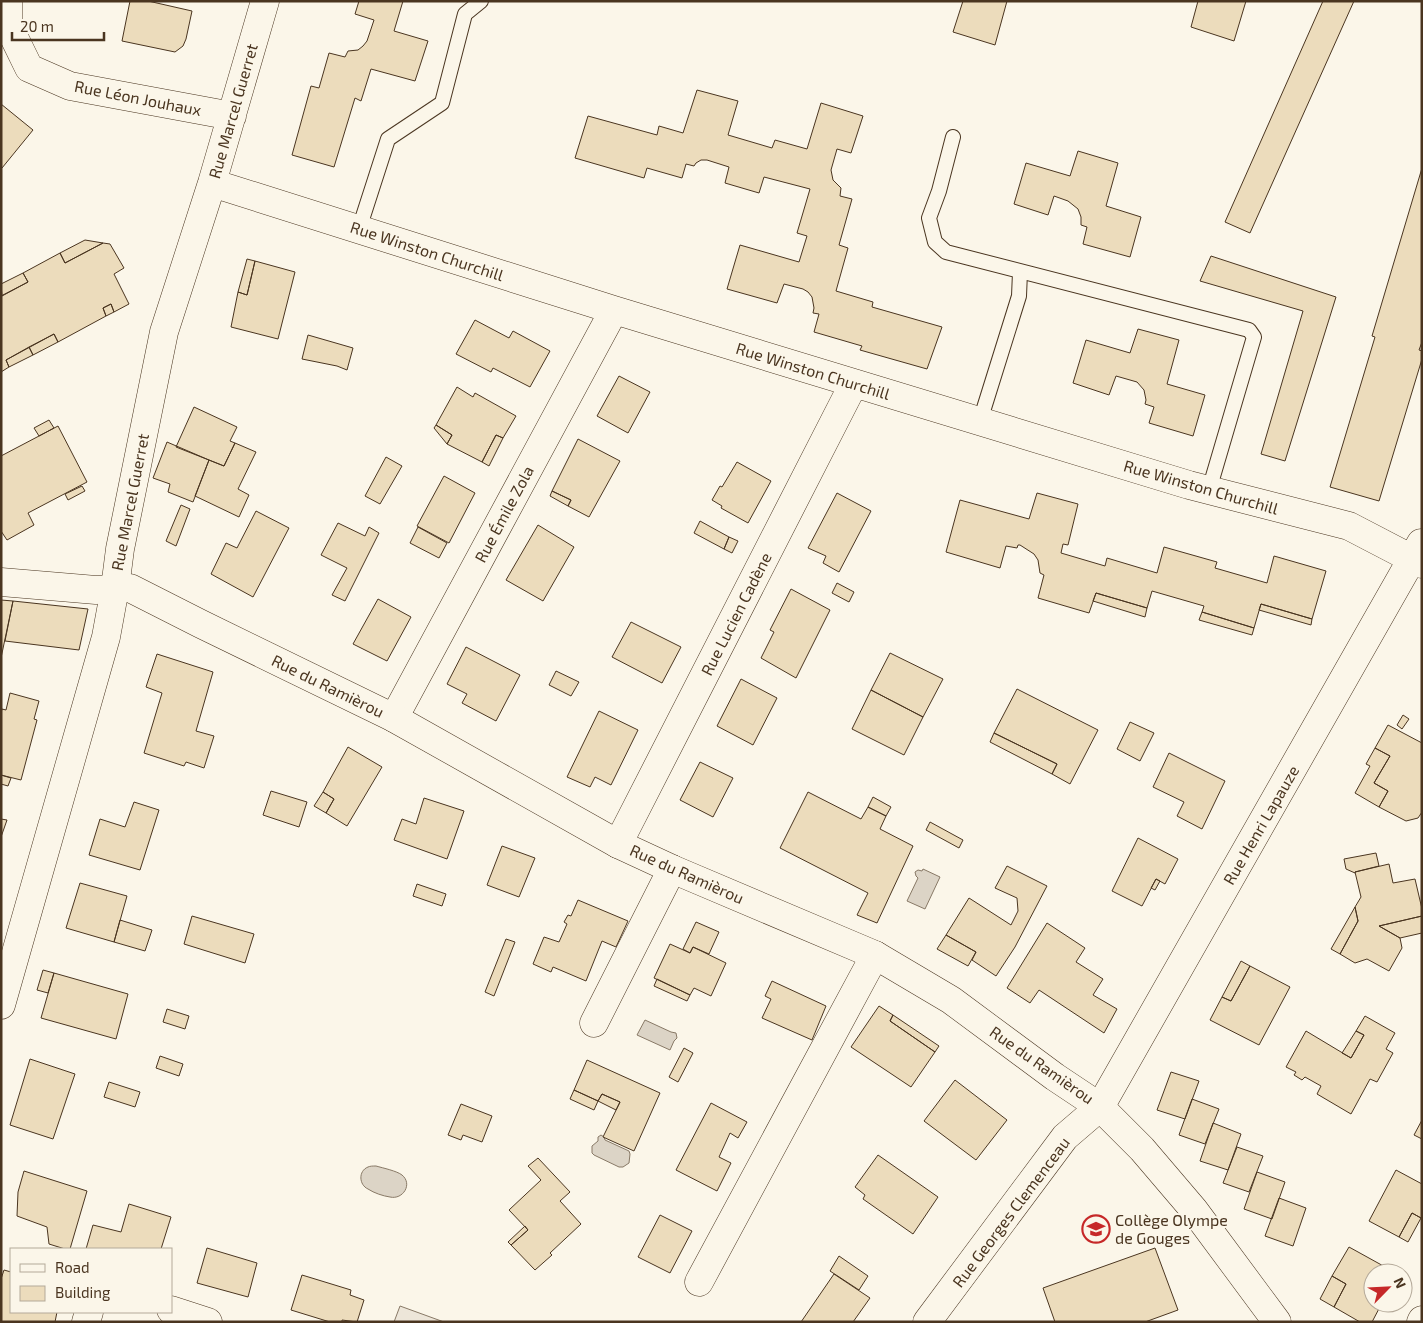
<svg xmlns="http://www.w3.org/2000/svg" width="1423" height="1323" font-family="'Exo 2',sans-serif">
  <style>
    .green { fill: #ede6d9; stroke: #887966 }
    .water { fill: #dcd4c6; stroke: #887966 }
    .building { fill: #ecdcbc; stroke: #4a3520 }
    .lines { fill: none; stroke-linecap: round; stroke-linejoin: round }
    .service-casing { stroke: #4a3520; stroke-width: 16 }
    .minor-casing { stroke: #4a3520; stroke-width: 29 }
    .tertiary-casing { stroke: #4a3520; stroke-width: 29 }
    .service { stroke: #fbf6e9; stroke-width: 14 }
    .minor { stroke: #fbf6e9; stroke-width: 28 }
    .tertiary { stroke: #fbf6e9; stroke-width: 28 }
    .labels { text-anchor: middle; stroke-width: 4; stroke-linejoin: round; paint-order: stroke }
    .street-label { font-size: 16px; fill: #4a3520; stroke: #fbf6e9 }
    .poi-label { font-size: 16px; fill: #4a3520; stroke: #fbf6e9; text-anchor: start }
  </style>
  <rect width="100%" height="100%" fill="#fbf6e9"/>
  <!-- green -->
  <path class="green" d="M400,1306l44,16h-50z"/>
  <!-- water -->
  <path class="water" d="M923,869l17,8 -15,32 -18,-8 11,-23 -2,-2 -1,-4 3,-2 4,1z
    M645,1020l26,12 5,1 1,5 -3,3 -4,9 -33,-15z
    M601,1135l3,2 1,3 24,11 1,3 -1,9 -6,4h-4l-25,-12 -2,-2v-7l6,-5v-4z
    M376,1166c7,2 21,5 26,9 11,9 1,25 -12,22 -7,-1 -16,-4 -22,-8 -9,-4 -10,-18 0,-22 2,-1 5,-1 8,-1z"/>
  <!-- building -->
  <path class="building" d="M130,1h18l44,10 -6,28 -3,7 -8,6 -53,-11z
    M359,1h44l-9,30 34,10 -13,40 -44,-12 -10,32 -6,-3 -21,69 -42,-12 19,-69 8,2 10,-35 16,4 3,-6 10,-1 5,-4 4,-5 7,-21 -19,-6z
    M963,1h44l-12,44 -42,-13z
    M1198,1h48l-12,40 -43,-14z
    M1323,1h31l-104,232 -25,-11z
    M697,90l41,11 -10,34 44,13 3,-8 32,9 14,-46 42,13 -12,37 -14,-4 -6,21 2,10 8,8 -1,8 12,3 -13,46 9,3 -12,43 37,11 -1,5 70,20 -15,42 -67,-19 2,-4 -48,-14 5,-18 -6,-1 1,-5 -2,-11 -4,-5 -5,-3 -19,-5 -7,19 -50,-14 13,-44 59,17 8,-26 -10,-3 13,-44 -46,-12 -5,16 -34,-10 4,-16 -22,-7h-6l-5,3 -2,3 -8,-2 -4,14 -35,-10 -3,10 -69,-20 13,-42 69,19 2,-9 24,7z
    M1,104l32,26 -31,38h-1z
    M1078,151l40,12 -12,43 35,11 -11,40 -47,-13 4,-17 -6,-2v-8l-3,-8 -10,-8 -14,-5 -6,19 -34,-11 12,-41 44,13z
    M1422,168v174l-3,8 3,1v8l-43,142 -49,-14 45,-150 -3,-1z
    M85,240l18,3 -38,20 -5,-10z
    M103,243l7,1 14,24 -10,6 15,30 -15,8 -3,-8 -8,4 3,8 -48,26 -4,-8 -48,26 3,7 -8,5v-76l27,-14 -5,-9 37,-20 5,10z
    M1211,256l125,41 -51,164 -24,-7 42,-143 -103,-30z
    M247,259l8,2 -8,34 -9,-3z
    M255,261l40,11 -17,67 -47,-12 7,-35 9,3z
    M23,273l5,9 -26,14 -1,-12z
    M111,304l3,8 -8,4 -3,-8z
    M475,320l34,18 4,-7 37,20 -20,36 -37,-19 -2,4 -35,-18z
    M1138,329l41,11 -12,44 38,11 -12,41 -44,-13 5,-16 -9,-3 1,-4 -2,-10 -7,-8 -21,-6 -7,19 -36,-12 13,-43 44,13z
    M54,334l4,8 -25,13 -4,-8z
    M308,335l45,13 -6,22 -10,-4 -35,-7z
    M29,347l4,8 -24,12 -3,-7z
    M619,376l31,16 -22,41 -31,-17z
    M457,387l16,10 2,-4 41,23 -13,22 -7,-3 -14,27 -35,-18 5,-9 -16,-10z
    M194,407l43,20 -7,14 5,2 -11,23 -48,-19z
    M49,420l5,8 -15,8 -5,-8z
    M436,425l16,10 -5,9 -13,-16z
    M58,426l29,56 -59,31 6,12 -27,15 -6,-9v-75z
    M496,435l7,3 -14,28 -7,-4z
    M578,439l42,22 -31,56 -21,-11 3,-6 -19,-9z
    M167,442l42,18 -16,42 -25,-10 2,-8 -17,-6z
    M235,443l21,9 -18,37 11,6 -10,22 -44,-21 14,-36 15,6z
    M386,457l16,9 -22,38 -15,-8z
    M737,462l34,19 -23,42 -27,-15 1,-2 -10,-6 8,-14 2,1z
    M444,476l31,17 -26,50 -32,-17z
    M82,486l3,5 -17,9 -3,-6z
    M552,491l19,9 -3,6 -18,-10z
    M837,493l34,18 -32,61 -16,-9 3,-7 -18,-8z
    M1037,493l41,11 -10,41 -5,-1 -2,9 44,13 2,-8 50,15 7,-26 53,15 -2,6 52,15 7,-27 52,15 -14,48 -51,-15 -7,24 -52,-16 2,-6 -52,-15 -5,17 -51,-15 -7,20 -51,-15 6,-23 -4,-2 -2,-13 -4,-6 -14,-9h-2l-1,3 -11,-2 -6,22 -54,-16 14,-52 69,19z
    M181,505l9,4 -14,37 -10,-5z
    M256,511l33,17 -36,69 -42,-23 15,-31 11,5z
    M700,521l29,16 -5,12 -30,-16z
    M338,523l27,13 4,-9 10,6 -34,68 -13,-6 15,-27 -26,-13z
    M538,525l36,22 -31,54 -37,-21z
    M418,527l29,16 -8,15 -29,-15z
    M729,537l9,4 -6,12 -8,-4z
    M837,583l17,9 -5,10 -17,-9z
    M791,589l39,21 -34,68 -35,-20 13,-26 -4,-2z
    M1096,593l51,15 -2,9 -52,-16z
    M378,599l33,18 -24,44 -34,-17z
    M1,600l12,1 -12,57z
    M13,601l75,8 -9,41 -74,-9z
    M1261,604l51,15 -1,6 -52,-15z
    M1202,612l52,16 -2,7 -53,-15z
    M631,622l50,25 -19,36 -50,-26z
    M466,647l54,28 -24,46 -34,-18 5,-9 -20,-10z
    M890,653l53,26 -20,38 -52,-27z
    M157,654l56,18 -17,59 18,5 -10,32 -18,-6 -2,4 -40,-13 18,-60 -16,-6z
    M556,671l23,11 -8,14 -22,-11z
    M741,679l36,19 -24,47 -36,-19z
    M1017,689l81,41 -28,54 -18,-10 5,-10 -63,-31z
    M871,690l52,27 -19,38 -52,-26z
    M10,693l29,8 -5,18 3,1 -16,60 -20,-5v-62l1,-4 4,1z
    M599,711l39,19 -27,55 -16,-8 -5,10 -23,-10z
    M1403,715l6,4 -7,10 -5,-4z
    M1130,722l24,11 -14,28 -23,-12z
    M1388,725l34,18v69l-4,6 -12,3 -27,-14 9,-16 -14,-8 16,-27 -15,-8z
    M994,733l63,31 -5,10 -62,-32z
    M348,747l34,20 -35,59 -21,-13 8,-14 -11,-7z
    M1375,748l15,8 -16,27 14,8 -9,16 -24,-14 15,-27 -4,-2z
    M1169,753l56,28 -23,48 -25,-13 7,-14 -31,-15z
    M700,762l33,16 -20,39 -33,-17z
    M1,775l10,3 -3,8 -7,-2z
    M271,791l36,11 -8,25 -36,-12z
    M323,792l11,7 -8,14 -12,-7z
    M808,792l53,27 7,-12 18,9 -6,13 33,17 -36,77 -20,-8 11,-22 -88,-45z
    M873,797l18,10 -5,9 -18,-9z
    M424,798l40,13 -17,48 -53,-19 8,-21 14,5z
    M134,802l25,8 -19,60 -51,-15 11,-36 25,8z
    M1,819l6,1 -6,17z
    M930,822l33,18 -4,8 -33,-18z
    M1138,838l40,21 -13,25 -9,-5 -14,27 -30,-15z
    M502,846l33,12 -16,39 -32,-12z
    M1376,853l3,13 -24,6v1l-9,-4 -2,-10z
    M1389,864l4,19 22,-4 7,30v7l-43,10 21,12 2,10 -13,23 -22,-12 -12,4 -15,-9 18,-33 -3,-14 6,-10 -6,-25z
    M1007,866l40,20 -32,61 -19,29 -24,-16 4,-8 -30,-17 23,-37 42,27 7,-14 -1,-13 -22,-10z
    M1156,879l4,2 -5,9 -4,-2z
    M80,883l47,13 -13,46 -48,-14z
    M417,884l29,10 -4,12 -29,-10z
    M578,900l50,21 -12,26 -14,-6 -16,40 -33,-14 -2,5 -18,-8 11,-27 15,5 8,-18 -3,-2 4,-7 3,1z
    M1355,907l3,14 -18,33 -9,-5z
    M192,916l62,18 -9,29 -61,-19z
    M1422,916v17l-22,5 -21,-12z
    M120,920l32,10 -7,21 -31,-9z
    M696,922l23,10 -10,22 -16,-7 -3,6 -7,-4z
    M1047,923l38,25 -9,14 27,17 -10,16 24,14 -13,24 -65,-43 -9,13 -23,-15z
    M946,935l30,17 -8,14 -31,-17z
    M506,939l9,3 -21,54 -9,-4z
    M670,944l20,9 3,-6 33,16 -15,33 -17,-8 -4,7 -36,-17z
    M1241,961l9,5 -19,35 -9,-4z
    M1250,966l40,21 -31,58 -49,-25 12,-23 9,4z
    M43,970l11,3 -6,20 -11,-3z
    M54,973l74,21 -12,45 -75,-21z
    M657,979l33,16 -3,6 -33,-15z
    M772,981l54,25 -14,34 -50,-22 9,-19 -6,-3z
    M879,1006l14,9 -3,6 45,31 -24,35 -60,-40z
    M167,1009l22,7 -4,13 -22,-7z
    M893,1015l46,31 -4,6 -45,-31z
    M1365,1016l30,17 -9,16 7,4 -16,29 -7,-3 -19,35 -34,-20 4,-8 -16,-9 -3,3 -8,-5 2,-3 -10,-5 20,-36 45,27 13,-23 -8,-4z
    M1356,1031l8,4 -13,23 -9,-5z
    M684,1048l9,5 -15,29 -9,-5z
    M160,1056l23,8 -4,12 -23,-8z
    M30,1059l45,15 -22,65 -43,-14z
    M587,1060l73,33 -26,58 -31,-14 17,-35 -18,-8 -4,7 -24,-11z
    M1171,1072l28,9 -14,38 -28,-9z
    M955,1080l52,40 -31,40 -52,-39z
    M109,1082l31,10 -5,15 -31,-10z
    M574,1090l24,11 -4,9 -24,-11z
    M602,1094l18,8 -4,8 -18,-9z
    M1192,1099l27,10 -14,35 -26,-9z
    M711,1103l36,19 -9,16 -8,-5 -11,24 12,6 -14,28 -41,-21z
    M461,1104l31,12 -10,26 -19,-7 -2,5 -13,-5z
    M1422,1120v19l-8,-4z
    M1213,1123l28,11 -13,36 -28,-9z
    M1237,1147l26,9 -14,36 -26,-9z
    M878,1155l60,42 -25,37 -50,-35 2,-4 -10,-8z
    M538,1158l32,34 -10,9 21,23 -31,29 2,2 -17,15 -24,-25 17,-15 -19,-20 32,-30 -13,-14z
    M1396,1170l26,14v33l-1,1 -9,-5 -13,24 -30,-16z
    M24,1171l63,20 -17,58h-5l-16,-5 -2,-17 -30,-11 1,-24z
    M1257,1172l28,10 -13,37 -28,-10z
    M1279,1198l27,10 -13,38 -28,-10z
    M129,1204l42,13 -10,32h-75l7,-24 28,7z
    M1412,1213l9,5 -13,24 -9,-5z
    M660,1215l32,16 -22,42 -32,-16z
    M525,1226l3,4 -17,15 -3,-3z
    M1349,1247l38,21 -3,5h-11v30h9l-10,19h-12l-26,-15 12,-23 -14,-8z
    M207,1248l50,15 -9,34 -51,-14z
    M1155,1248l23,62 -33,12h-90l-12,-34z
    M839,1256l29,20 -9,14 -29,-19z
    M1387,1268l9,5h-12z
    M4,1270l7,2v40h46l-2,10h-54v-43z
    M834,1274l36,24 -17,24h-52z
    M302,1275l49,15 -1,5 14,5 -7,22 -15,-2v2h-12l-39,-12z
    M1332,1276l14,8 -12,23 -14,-8z"/>
  <g class="lines">
    <!-- service casing -->
    <g class="service-casing">
      <path id="service" d="M953,137l-14,54 -10,27 6,24 11,10 303,78 5,7 -45,153
        M359,229l29,-90 54,-36 23,-89 16,-13
        M980,421l39,-125 1,-24"/>
    </g>
    <!-- minor casing -->
    <g class="minor-casing">
      <path id="minor" d="M8,1v24l21,43 41,18 162,30
        M212,183l402,127 575,175 160,41 73,38
        M394,718l220,-408
        M618,844l236,-461
        M1,1005l105,-368 9,-49 5,-39 44,-217 48,-149 53,-182
        M594,1023l78,-154
        M699,1282l176,-327
        M171,1310l37,12
        M86,1322l3,-10
        M927,1322l138,-185 35,-30 321,-564
        M1421,1322l1,-2"/>
    </g>
    <!-- tertiary casing -->
    <g class="tertiary-casing">
      <path id="tertiary" d="M1,582l95,8 34,-2 71,36 193,94 224,126 54,25 203,86 76,45 104,77 45,30 42,42 52,61 83,112"/>
    </g>
    <!-- service -->
    <use href="#service" class="service"/>
    <!-- minor -->
    <use href="#minor" class="minor"/>
    <!-- tertiary -->
    <use href="#tertiary" class="tertiary"/>
  </g>
  <!-- icons -->
  <defs>
    <g id="school-ring" transform="scale(1.4375)"><circle r="9.5" fill="#fbf6e9" stroke="#c62828" stroke-width="1.5"/><path d="M0-5L7-2L0 1L-7-2ZM-4 1L0 2.5L4 1V4Q0 6-4 4Z" fill="#c62828"/></g>
  </defs>
  <g fill-rule="evenodd">
    <use href="#school-ring" x="1096" y="1229"/>
  </g>
  <g class="labels">
    <!-- street labels -->
    <g class="street-label">
      <text transform="translate(138 98) rotate(11)" y="6">Rue Léon Jouhaux</text>
      <text transform="translate(233 111) rotate(-74)" y="6">Rue Marcel Guerret</text>
      <text transform="translate(427 251) rotate(18)" y="6">Rue Winston Churchill</text>
      <text transform="translate(813 371) rotate(17)" y="6">Rue Winston Churchill</text>
      <text transform="translate(1201 487) rotate(16)" y="6">Rue Winston Churchill</text>
      <text transform="translate(130 502) rotate(-79)" y="6">Rue Marcel Guerret</text>
      <text transform="translate(504 514) rotate(-62)" y="6">Rue Émile Zola</text>
      <text transform="translate(736 614) rotate(-63)" y="6">Rue Lucien Cadène</text>
      <text transform="translate(328 686) rotate(26)" y="6">Rue du Ramièrou</text>
      <text transform="translate(1261 825) rotate(-60)" y="6">Rue Henri Lapauze</text>
      <text transform="translate(687 874) rotate(24)" y="6">Rue du Ramièrou</text>
      <text transform="translate(1042 1065) rotate(35)" y="6">Rue du Ramièrou</text>
      <text transform="translate(1011 1212) rotate(-53)" y="6">Rue Georges Clemenceau</text>
    </g>
    <!-- poi labels -->
    <g class="poi-label">
      <text x="1115" y="1226">Collège Olympe<tspan x="1115" dy="18">de Gouges</tspan></text>
    </g>
  </g>
  <!-- border -->
  <rect width="1423" height="1323" fill="none" stroke="#4a3520" stroke-width="5"/>
  <!-- legend -->
  <rect x="10" y="1248" width="162" height="65" fill="#fbf6e9" stroke="#b4a999"/>
  <rect x="20" y="1264" width="25" height="8" fill="#fbf6e9" stroke="#b4a999"/>
  <text x="55" y="1273" font-size="15" fill="#4a3520">Road</text>
  <rect x="20" y="1286" width="25" height="15" fill="#ecdcbc" stroke="#b4a999"/>
  <text x="55" y="1298" font-size="15" fill="#4a3520">Building</text>
  <!-- north arrow -->
  <g transform="translate(1388 1288) rotate(66)"><circle r="24" fill="#fbf6e9" stroke="#b4a999"/>
  <path d="M0-4L9 19L0 12L-9 19Z" fill="#c62828"/>
  <text y="-8" font-size="14" font-weight="bold" text-anchor="middle" fill="#4a3520">N</text>
  </g>
  <!-- scale -->
  <path d="M12 32v8h92v-8" fill="none" stroke="#4a3520" stroke-width="2.5"/>
  <text x="20" y="32" font-size="15" fill="#4a3520" stroke="#fbf6e9" stroke-width="4" paint-order="stroke">20 m</text>
</svg>
